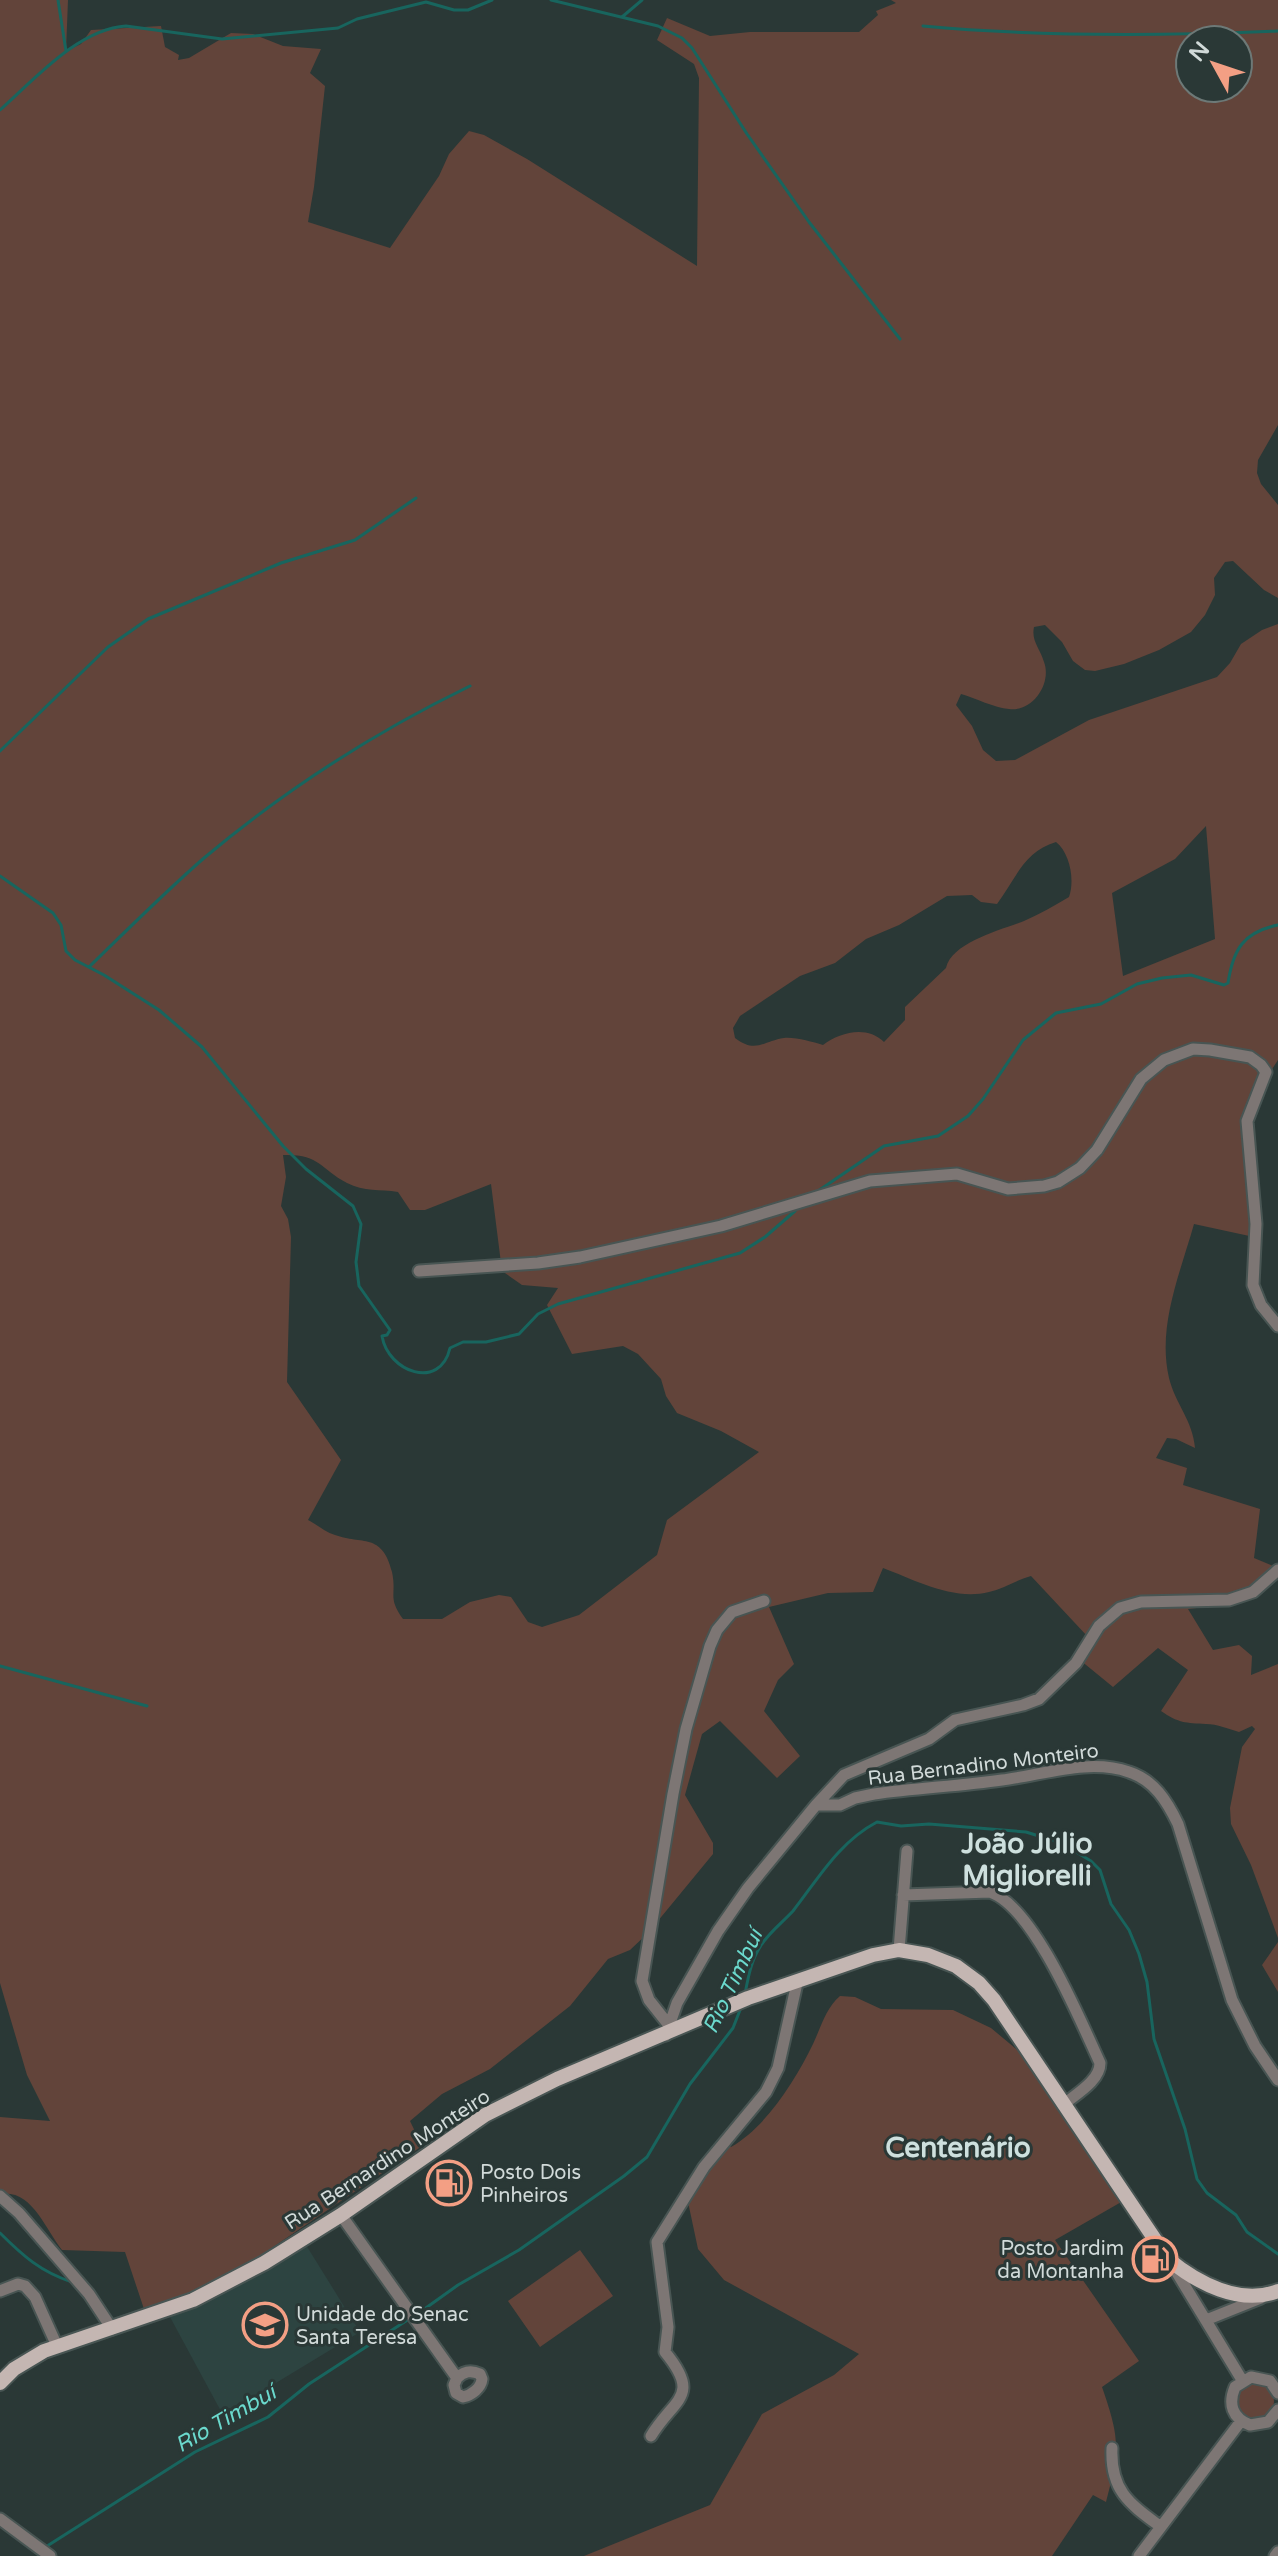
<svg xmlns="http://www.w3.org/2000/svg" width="1278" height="2556" font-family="'Varela Round',sans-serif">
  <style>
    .built { fill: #2d4441 }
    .green { fill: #62443a; fill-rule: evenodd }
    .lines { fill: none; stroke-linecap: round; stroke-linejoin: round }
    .stream { stroke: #18655e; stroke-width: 3 }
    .minor-casing { stroke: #485553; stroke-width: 15 }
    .major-casing { stroke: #485553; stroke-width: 18 }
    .minor { stroke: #7d7674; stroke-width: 11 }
    .major { stroke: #c4b6b2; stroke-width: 14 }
    .labels { text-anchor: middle; stroke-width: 6; stroke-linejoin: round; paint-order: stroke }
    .street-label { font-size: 20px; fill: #d1dad9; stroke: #2a3836 }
    .poi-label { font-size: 20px; fill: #d1dad9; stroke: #2a3836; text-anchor: start }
    .water-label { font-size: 22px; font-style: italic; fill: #6bd9cd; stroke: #2a3836 }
    .district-label { font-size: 28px; font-weight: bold; fill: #cee0de; stroke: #2a3836 }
  </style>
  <rect width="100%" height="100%" fill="#2a3836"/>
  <!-- built -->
  <path class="built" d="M306,2245l54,87 -137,83 -53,-98z"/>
  <!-- green -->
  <path class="green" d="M0,0h68l-2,51 15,-7 10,-14 70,-4 4,21 14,8 -1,5 11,-2 42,-25 22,1 30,12 38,3 -11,24 15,13 -11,101 -6,35 82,26 49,-72 10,-22 20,-23 15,4 43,24 170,107 2,-188 -5,-14 -37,-24 10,-22 43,18 40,-4h109l19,-17 -2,-4 20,-8 -5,-3h387v425l-20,35 -1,13 4,11 17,21v93l-14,-8 -31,-29 -8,1 -11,16 1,17 -10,20 -14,17 -32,18 -35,14 -29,7 -10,-1 -12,-9 -11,-19 -17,-17 -11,2c-3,14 6,21 10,35 8,21 -11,50 -35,47 -15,-1 -33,-11 -48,-15l-5,11 16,21 11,24 13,11 19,-1 74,-40 128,-43 13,-14 11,-19 21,-14 16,-6v436l-17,26 -9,31 2,120 -60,-13c-14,50 -37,102 -25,154 6,25 24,43 26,70l-19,-9 -9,-1 -11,20 31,10 -4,17 77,24 -6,49 24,10v11c-33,29 -50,25 -90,30l25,41 26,-5 13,11 -1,19 27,-11v274l-27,-73 -20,-41 -1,-16 12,-61 13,-18 -3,-3 -13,6c-10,-3 -22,-8 -33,-8 -20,-1 -28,-1 -45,-13l27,-41 -30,-22 -45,39 -33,-27 8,-23 -57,-61c-15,4 -28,13 -42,16 -36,9 -74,-12 -106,-24l-10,24 -45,1 -59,14 25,57 -16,16 -14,31 36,45 -23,22 -57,-57 -18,13 -17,61 28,48v11l-65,79 -18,17 -22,9 -38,47 -80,63 -48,25 -32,27 12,25 -190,129 -32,16 -55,21 -20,-60 -63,-2c-17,-21 -30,-61 -62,-56v-77l50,4 -23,-46 -27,-92zM1190,40h48v48h-48zM1206,826l9,113 -92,37 -11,-83 63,-34zM1056,842c14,11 19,38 13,55 -15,9 -29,17 -45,24 -23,9 -72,21 -78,47l-41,39v13l-21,22c-17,-17 -44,-10 -61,3 -11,-3 -27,-8 -39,-7 -21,3 -28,16 -49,0l-2,-10 7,-12 60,-40 35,-13 31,-24 33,-14 48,-29 25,-1 9,7 16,2c18,-24 27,-53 59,-62zM283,1155c37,-1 36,13 64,28 17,9 33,6 51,9l12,18h15l66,-26 11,87 20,14 36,3 -11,17 25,49 51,-8 15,8 23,25 5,17 11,17 44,18 38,21 -92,68 -10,35 -78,60 -37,12 -14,-5 -17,-25 -12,-2 -29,7 -28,17h-39c-16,-22 -6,-24 -11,-47 -10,-40 -30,-27 -57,-37 -10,-3 -19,-11 -27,-15l33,-60 -54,-78 4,-145 -3,-18 -7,-13 5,-29z
    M1278,1942v50l-16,-27z
    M840,1996l15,1 26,12 72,1 38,18 42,35 90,138 -68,39 84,121 -37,26c18,52 18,62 4,115l-13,-7 -41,61h-468l126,-51 52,-91 72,-39 25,-21 -135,-74 -26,-31 -10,-47 33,-59 10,4c35,-20 64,-66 82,-103 8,-17 13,-36 27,-48z
    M580,2250l33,46 -73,51 -32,-46z
    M1236 2401a19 19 0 1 1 38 0a19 19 0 1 1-38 0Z"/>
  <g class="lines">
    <!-- stream -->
    <path class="stream" d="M58,0l8,51
      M551,0l107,26 24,12 10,10 55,86 62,88 91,117
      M622,17l20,-17
      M923,26c118,11 237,10 355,5
      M0,110c34,-30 78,-81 126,-84l96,13 116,-11 19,-9 69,-17 28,8h14l24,-10
      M0,751l108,-104 40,-28 133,-56 74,-23 61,-42
      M0,876l53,37 8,12 5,26 9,9 29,15 55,35 43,37 81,99 23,23 47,37 8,18 -5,38 3,24 31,44 -3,5 -5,1c6,36 58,55 68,12l13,-6h23l33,-8 19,-20 20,-10 182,-51 25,-16 30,-26
      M89,967c38,-37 75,-74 115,-109 81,-68 171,-126 266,-172
      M818,1191l66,-45 54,-10 30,-20 15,-17 40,-59 33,-27 45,-9 36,-20 25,-6 29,-3 33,10 4,-2c5,-33 15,-51 50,-58
      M0,1666l147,40
      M745,1994c3,-16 6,-33 15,-47 8,-14 22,-24 33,-36 25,-32 46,-69 84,-89l24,4 28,-2 97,8 35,11 30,18 9,9 11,34 18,26 10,24 8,28 7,57 31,90 12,50 10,14 29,22 11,17 31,22
      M0,2233c23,23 41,39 72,49
      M416,2315l42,-30 61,-35 105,-74 23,-19 43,-73 43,-56 9,-23
      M44,2548l151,-96 73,-35 41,-33 100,-65"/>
    <!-- minor casing -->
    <g class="minor-casing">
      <path id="minor" d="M419,1271l119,-8 42,-6 141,-31 149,-45 87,-7 51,15 36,-3 14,-4 22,-14 17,-18 44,-71 23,-19 29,-11 17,1 40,7 11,8 5,7 -19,49 9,103 -3,61 8,20 17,21
        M816,1805h24l15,-7 19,-4c43,-6 86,-8 128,-14 41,-5 87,-22 127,-8 25,8 38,29 49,52l54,176 23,46 23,34
        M903,1895l87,-3c44,15 90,128 110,171 0,18 -24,31 -37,42
        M899,1950l8,-99
        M668,2024l-19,-24 -7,-19 31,-187 13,-65 24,-83 7,-16 15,-18 32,-11
        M666,2035l11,-32 41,-72 30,-43 68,-83 28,-30 85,-36 26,-19 68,-15 16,-6 37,-36 23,-37 21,-18 21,-6 88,-2 24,-8 25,-22
        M0,2196l19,17 70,81 23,35
        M341,2215l116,163 -3,7 2,8 7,4c9,-2 18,-9 19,-18l-2,-5c-9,-4 -16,-3 -23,4
        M1171,2263l71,117
        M0,2291l18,-7 7,2 10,11 22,49
        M1206,2320l55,-22
        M1278,2393l-8,-12 -19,-4 -16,10c-7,17 -3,31 15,38l18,-3 10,-12
        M651,2436c23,-38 51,-39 14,-84l3,-25 -11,-85 47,-75 62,-75 12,-24 19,-85
        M1112,2448c-2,43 18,56 49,79
        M0,2519l50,37
        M1139,2556l102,-135
        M1275,2556l3,-4"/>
    </g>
    <!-- major casing -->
    <g class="major-casing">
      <path id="major" d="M0,2383l14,-14 30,-18 149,-51 71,-37 77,-48 144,-100 72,-36 191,-81 125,-43 26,-5 29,5 28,11 23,17 15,17 174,259c29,24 72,47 110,32"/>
    </g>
    <!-- minor -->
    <use href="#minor" class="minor"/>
    <!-- major -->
    <use href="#major" class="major"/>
  </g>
  <!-- icons -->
  <defs>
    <g id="fuel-ring" transform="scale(2.3)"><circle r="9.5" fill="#2a3836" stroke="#f39f84" stroke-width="1.5"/><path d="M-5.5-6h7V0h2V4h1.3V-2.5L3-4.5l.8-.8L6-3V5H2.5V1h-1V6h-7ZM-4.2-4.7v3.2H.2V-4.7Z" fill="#f39f84"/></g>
    <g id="school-ring" transform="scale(2.3)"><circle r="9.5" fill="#2a3836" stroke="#f39f84" stroke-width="1.5"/><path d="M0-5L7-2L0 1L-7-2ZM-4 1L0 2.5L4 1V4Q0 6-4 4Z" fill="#f39f84"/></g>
  </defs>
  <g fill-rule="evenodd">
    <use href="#fuel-ring" x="449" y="2183"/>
    <use href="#fuel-ring" x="1155" y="2259"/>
    <use href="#school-ring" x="265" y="2325"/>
  </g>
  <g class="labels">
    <!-- street labels -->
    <g class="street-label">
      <text transform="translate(983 1764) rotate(-7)" y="7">Rua Bernadino Monteiro</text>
      <text transform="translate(387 2159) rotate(-33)" y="7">Rua Bernardino Monteiro</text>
    </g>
    <!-- poi labels -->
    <g class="poi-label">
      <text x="480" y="2179">Posto Dois<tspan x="480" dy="23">Pinheiros</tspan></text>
      <text x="1124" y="2255" text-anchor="end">Posto Jardim<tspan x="1124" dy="23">da Montanha</tspan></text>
      <text x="296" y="2321">Unidade do Senac<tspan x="296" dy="23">Santa Teresa</tspan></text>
    </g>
    <!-- water labels -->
    <g class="water-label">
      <text transform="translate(732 1981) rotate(-65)" y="8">Rio Timbuí</text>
      <text transform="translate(225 2418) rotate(-30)" y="8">Rio Timbuí</text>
    </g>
    <!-- district labels -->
    <g class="district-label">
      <text x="1027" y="1853">João Júlio<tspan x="1027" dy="32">Migliorelli</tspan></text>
      <text x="958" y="2157">Centenário</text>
    </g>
  </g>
  <!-- north arrow -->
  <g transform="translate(1214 64) rotate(310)"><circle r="38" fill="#2a3836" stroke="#6d7977" stroke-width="2"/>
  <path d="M0-6L14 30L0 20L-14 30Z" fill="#f39f84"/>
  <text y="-12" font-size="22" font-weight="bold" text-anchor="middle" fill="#d1dad9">N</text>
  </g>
</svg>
